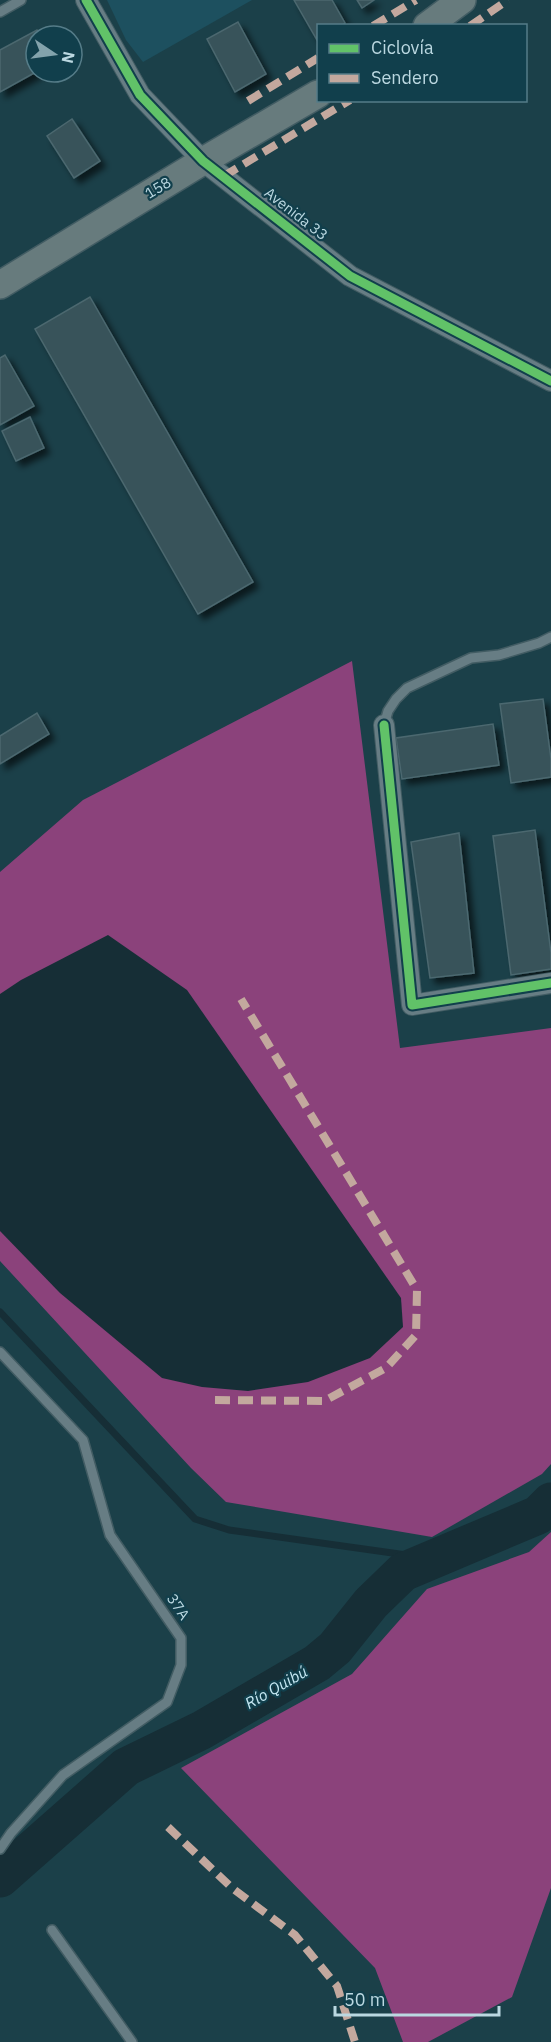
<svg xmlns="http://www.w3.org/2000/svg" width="551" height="2042" font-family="'IBM Plex Sans',sans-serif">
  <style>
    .built { fill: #1d505f }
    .green { fill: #8b427b }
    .water { fill: #162e36 }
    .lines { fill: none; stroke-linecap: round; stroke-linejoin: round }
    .stream { stroke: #162e36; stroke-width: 7 }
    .river { stroke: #162e36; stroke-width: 39 }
    .building { fill: #37535a; stroke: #4c686f; stroke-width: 1.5; filter: url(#shadow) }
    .lane-casing { stroke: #425c63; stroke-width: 12 }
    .street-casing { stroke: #425c63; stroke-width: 22 }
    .secondary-casing { stroke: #425c63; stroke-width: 30 }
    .lane { stroke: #677d84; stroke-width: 9 }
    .street { stroke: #677d84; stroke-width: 20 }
    .secondary { stroke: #677b7d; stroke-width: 27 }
    .quiet { stroke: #c3a89e; stroke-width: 8; stroke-dasharray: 15 8; stroke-linecap: butt }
    .cycleway-casing { stroke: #113f4c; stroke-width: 13 }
    .cycleway { stroke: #61c268; stroke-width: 9 }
    .labels { text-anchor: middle; stroke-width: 4.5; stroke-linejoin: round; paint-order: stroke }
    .street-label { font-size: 15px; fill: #bbd8e1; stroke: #113f4c }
    .water-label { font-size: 16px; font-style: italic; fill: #c6e8f3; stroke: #113f4c }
  </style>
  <defs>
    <filter id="shadow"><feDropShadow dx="5.5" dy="5.5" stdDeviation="3" flood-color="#0009"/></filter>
  </defs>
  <rect width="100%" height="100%" fill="#1b4049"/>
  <!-- built -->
  <path class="built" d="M107,0h145l-109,62 -17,-22z"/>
  <!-- green -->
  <path class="green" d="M352,661l48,387 151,-20v436l-9,10 -110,63 -206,-35 -35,-34 -191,-207v-389l83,-72z
    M551,1532v356l-39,109 -84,45h-25l-28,-74 -194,-200 171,-94 75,-85 102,-37z"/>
  <!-- water -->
  <path class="water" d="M108,935l79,55 214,308 2,29 -33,31 -62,24 -60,9 -46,-4 -40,-9 -102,-85 -60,-62v-237l21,-14z"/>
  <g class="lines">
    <!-- stream -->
    <path class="stream" d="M0,1312l195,207 34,11 206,29"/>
    <!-- river -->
    <path class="river" d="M0,1878l126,-111 76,-37 115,-67 18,-15 36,-45 32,-31 135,-57 13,-13"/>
  </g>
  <!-- building -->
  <path class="building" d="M294,0h38l13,23 -4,3h-23l-1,14z
    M357,0h17l-12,8z
    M238,22l28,52 -31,18 -28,-53z
    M37,30l3,6h-4v36l-36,20v-42z
    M72,119l28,42 -26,17 -27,-42z
    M90,297l163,285 -55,32 -163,-285z
    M5,355l29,51 -34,19v-67z
    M30,417l14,31 -28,13 -14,-30z
    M543,699l8,60v18l-40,6 -11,-79z
    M37,713l12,21 -49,30v-28z
    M493,724l6,41 -97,14 -6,-41z
    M535,830l16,123v16l-40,6 -18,-139z
    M459,833l15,140 -44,5 -19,-136z"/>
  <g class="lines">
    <!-- lane casing -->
    <g class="lane-casing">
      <path id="lane" d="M0,12l21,-12
        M384,725l4,-14 8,-12 11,-11 64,-30 28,-3 40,-12 12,-6
        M0,1352l83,88 27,95 71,103v27l-14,37 -104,73 -52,58 -11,16
        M52,1930l80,112"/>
    </g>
    <!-- street casing -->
    <g class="street-casing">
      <path id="street" d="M86,0l54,95 63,66 147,115 201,105
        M384,725l28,280 139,-22"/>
    </g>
    <!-- secondary casing -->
    <g class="secondary-casing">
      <path id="secondary" d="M427,26l35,-26
        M0,285l203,-124 115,-67"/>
    </g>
    <!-- lane -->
    <use href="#lane" class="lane"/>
    <!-- street -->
    <use href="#street" class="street"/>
    <!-- secondary -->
    <use href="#secondary" class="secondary"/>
    <!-- quiet -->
    <path class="quiet" d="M373,26l43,-26
      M470,26l38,-26
      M248,101l70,-43
      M224,176l126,-76
      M215,1400l109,1 62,-33 30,-33 1,-45 -176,-291
      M168,1827l64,61 63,47 42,51 18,56"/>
    <!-- cycleway casing -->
    <g class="cycleway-casing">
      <path id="cycleway" d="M86,0l54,95 63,66 147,115 201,105
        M384,725l28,280 139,-22"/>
    </g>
    <!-- cycleway -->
    <use href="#cycleway" class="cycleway"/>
  </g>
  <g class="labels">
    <!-- street labels -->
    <g class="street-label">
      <text transform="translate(158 188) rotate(-31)" y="5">158</text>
      <text transform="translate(296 214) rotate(38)" y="5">Avenida 33</text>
      <text transform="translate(178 1607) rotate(56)" y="5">37A</text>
    </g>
    <!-- water labels -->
    <g class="water-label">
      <text transform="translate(276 1687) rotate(-30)" y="6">Río Quibú</text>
    </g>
  </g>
  <!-- legend -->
  <rect x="317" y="24" width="210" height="78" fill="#113f4c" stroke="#557c88" stroke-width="1.5"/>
  <rect x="329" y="44" width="30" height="9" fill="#61c268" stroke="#557c88" stroke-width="1.5"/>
  <text x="371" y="54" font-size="18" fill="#bbd8e1">Ciclovía</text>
  <rect x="329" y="74" width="30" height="9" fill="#c3a89e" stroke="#557c88" stroke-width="1.5"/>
  <text x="371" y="84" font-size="18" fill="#bbd8e1">Sendero</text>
  <!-- north arrow -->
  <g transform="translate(54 54) rotate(103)"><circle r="28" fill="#113f4c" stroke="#557c88" stroke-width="1.5"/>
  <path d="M0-4.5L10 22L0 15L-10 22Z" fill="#83a3ac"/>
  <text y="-9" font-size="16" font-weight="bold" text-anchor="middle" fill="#bbd8e1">N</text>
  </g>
  <!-- scale -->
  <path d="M335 2006v9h164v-9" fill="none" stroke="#bbd8e1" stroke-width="3"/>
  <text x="344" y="2006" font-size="18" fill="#bbd8e1" stroke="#113f4c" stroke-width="4.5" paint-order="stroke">50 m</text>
</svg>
